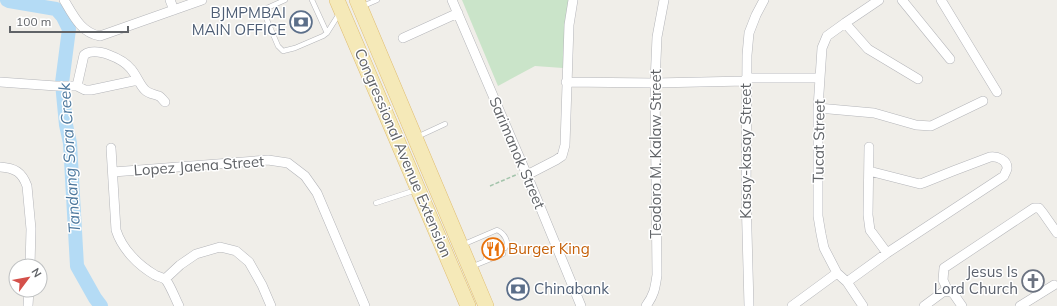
<svg xmlns="http://www.w3.org/2000/svg" width="1057" height="306" font-family="Mulish,sans-serif">
  <style>
    .green { fill: #cae4c9 }
    .lines { fill: none; stroke-linecap: round; stroke-linejoin: round }
    .river { stroke: #b4dbf5; stroke-width: 14 }
    .service-casing { stroke: #b4b5b9; stroke-width: 5.5 }
    .minor-casing { stroke: #b4b5b9; stroke-width: 10 }
    .primary-casing { stroke: #e0bd71; stroke-width: 16 }
    .path { stroke: #a3c4ab; stroke-width: 1.5; stroke-dasharray: 4 2; stroke-linecap: butt }
    .service { stroke: #fff; stroke-width: 4.5 }
    .minor { stroke: #fff; stroke-width: 9 }
    .primary { stroke: #f5e9b8; stroke-width: 15 }
    .labels { text-anchor: middle; stroke-width: 3; stroke-linejoin: round; paint-order: stroke }
    .service-label { font-size: 15px; fill: #4e5e75; stroke: #fff; text-anchor: end }
    .street-label { font-size: 15px; fill: #606367; stroke: #fff }
    .food-label { font-size: 15px; fill: #c56008; stroke: #fff; text-anchor: start }
    .worship-label { font-size: 15px; fill: #5b616d; stroke: #fff; text-anchor: end }
    .water-label { font-size: 16px; font-style: italic; fill: #4d789d; stroke: #fff }
  </style>
  <rect width="100%" height="100%" fill="#f0eee9"/>
  <!-- green -->
  <path class="green" d="M462,0h107l-6,68 -28,-2 -37,20z"/>
  <g class="lines">
    <!-- river -->
    <path class="river" d="M7,0l2,1 47,8 7,8 6,12 -7,54 4,42 4,18 7,123 18,32 6,8"/>
    <!-- service casing -->
    <g class="service-casing">
      <path id="service" d="M285,0l-18,8 -3,5 14,33 5,5 12,-3 28,-12 4,-3 12,-19
        M312,0l15,33
        M361,7l16,-7
        M417,137l28,-13
        M376,203l40,-13
        M462,245l35,-15c7,3 13,12 8,18l-18,7 -2,6
        M471,267l32,-13"/>
    </g>
    <!-- minor casing -->
    <g class="minor-casing">
      <path id="minor" d="M64,0c9,15 17,33 36,36l102,-36
        M170,0l4,10
        M452,0l75,175 54,131
        M902,0l48,59
        M941,0l56,92
        M845,23l23,26 50,30
        M403,38l55,-25
        M746,78h74
        M138,80l-47,10h-6l-8,-4 7,-31c12,-9 39,4 47,14 6,7 8,15 14,21 4,4 9,4 14,6 2,1 4,4 6,6
        M0,82l56,4h21
        M566,82l89,1 91,-2
        M818,108l56,5 42,12 15,1 52,-25
        M869,147l-1,68 2,15 17,23
        M111,148l5,82c6,19 22,35 39,45 3,2 8,2 11,5 5,7 9,18 13,26
        M0,167c15,1 22,5 27,19l4,43 -1,37
        M113,172l155,-12 20,3 17,13 12,17 48,113
        M527,175l29,-15 6,-4 3,-11 4,-120 4,-25
        M165,279l15,-14 16,-11 24,-7 16,4 13,11 13,23 9,21
        M847,282l40,-29 117,-77c0,-1 3,-6 3,-7 1,-9 -10,-13 -17,-12l-37,14 -30,12 -3,1 -51,-13
        M948,291l-5,-11 1,-12 90,-60h5l4,5 14,20
        M28,306l1,-16
        M646,306c8,-11 9,-17 11,-31l-2,-192 2,-46 7,-37
        M749,306l-3,-112 1,-139 2,-22 7,-18 8,-15
        M792,306l45,-33
        M863,306l-16,-24 -10,-9 -13,-25 -3,-14 -3,-18v-108l4,-60 5,-12 18,-13 34,-23
        M924,306l19,-14 5,-1 5,2 9,13
        M1020,306l34,-21"/>
    </g>
    <!-- primary casing -->
    <g class="primary-casing">
      <path id="primary" d="M337,0l131,306
        M357,0l129,306"/>
    </g>
    <!-- path -->
    <path class="path" d="M490,186l28,-12"/>
    <!-- service -->
    <use href="#service" class="service"/>
    <!-- minor -->
    <use href="#minor" class="minor"/>
    <!-- primary -->
    <use href="#primary" class="primary"/>
  </g>
  <!-- icons -->
  <defs>
    <g id="bank-ring" transform="scale(1.15)"><circle r="9.5" fill="#fff" stroke="#5c6f8a" stroke-width="1.5"/><path d="M-6-4H6V4H-6ZM0-2.3a2.3 2.3 0 1 0 0 4.6a2.3 2.3 0 1 0 0-4.6Z" fill="#5c6f8a"/></g>
    <g id="restaurant-ring" transform="scale(1.15)"><circle r="9.5" fill="#fff" stroke="#e8710a" stroke-width="1.5"/><path d="M-5-6h1v4h1v-4h1v4h1v-4h1v5L-1.5 .5V6h-2V.5L-5-1ZM5-6V6H3V1.5H1.5Q1.5-4 5-6Z" fill="#e8710a"/></g>
    <g id="church-ring" transform="scale(1.15)"><circle r="9.5" fill="#fff" stroke="#6b7280" stroke-width="1.5"/><path d="M-1.2-6h2.4v3.5h3.3v2.4h-3.3V6h-2.4V-.1h-3.3v-2.4h3.3Z" fill="#6b7280"/></g>
  </defs>
  <g fill-rule="evenodd">
    <use href="#bank-ring" x="301" y="22"/>
    <use href="#restaurant-ring" x="493" y="249"/>
    <use href="#church-ring" x="1033" y="281"/>
    <use href="#bank-ring" x="518" y="289"/>
  </g>
  <g class="labels">
    <!-- service labels -->
    <g class="service-label">
      <text x="286" y="18">BJMPMBAI<tspan x="286" dy="17">MAIN OFFICE</tspan></text>
      <text x="534" y="294" text-anchor="start">Chinabank</text>
    </g>
    <!-- street labels -->
    <g class="street-label">
      <text transform="translate(819 141) rotate(-89)" y="5">Tucat Street</text>
      <text transform="translate(746 151) rotate(-90)" y="5">Kasay-kasay Street</text>
      <text transform="translate(403 153) rotate(67)" y="5">Congressional Avenue Extension</text>
      <text transform="translate(517 153) rotate(67)" y="5">Sarimanok Street</text>
      <text transform="translate(656 154) rotate(-90)" y="5">Teodoro M. Kalaw Street</text>
      <text transform="translate(199 166) rotate(-4)" y="5">Lopez Jaena Street</text>
    </g>
    <!-- food labels -->
    <g class="food-label">
      <text x="508" y="254">Burger King</text>
    </g>
    <!-- worship labels -->
    <g class="worship-label">
      <text x="1018" y="277">Jesus Is<tspan x="1018" dy="17">Lord Church</tspan></text>
    </g>
    <!-- water labels -->
    <g class="water-label">
      <text transform="translate(69 158) rotate(-94)" y="6">Tandang Sora Creek</text>
    </g>
  </g>
  <!-- north arrow -->
  <g transform="translate(28 278) rotate(58)"><circle r="19" fill="#ffffff" stroke="#bfc1c2"/>
  <path d="M0-3L7 15L0 10L-7 15Z" fill="#d4504a"/>
  <text y="-6" font-size="11" font-weight="bold" text-anchor="middle" fill="#606367">N</text>
  </g>
  <!-- scale -->
  <path d="M10 26v6h118v-6" fill="none" stroke="#606367" stroke-width="2"/>
  <text x="16" y="26" font-size="12" fill="#606367" stroke="#ffffff" stroke-width="3" paint-order="stroke">100 m</text>
</svg>
